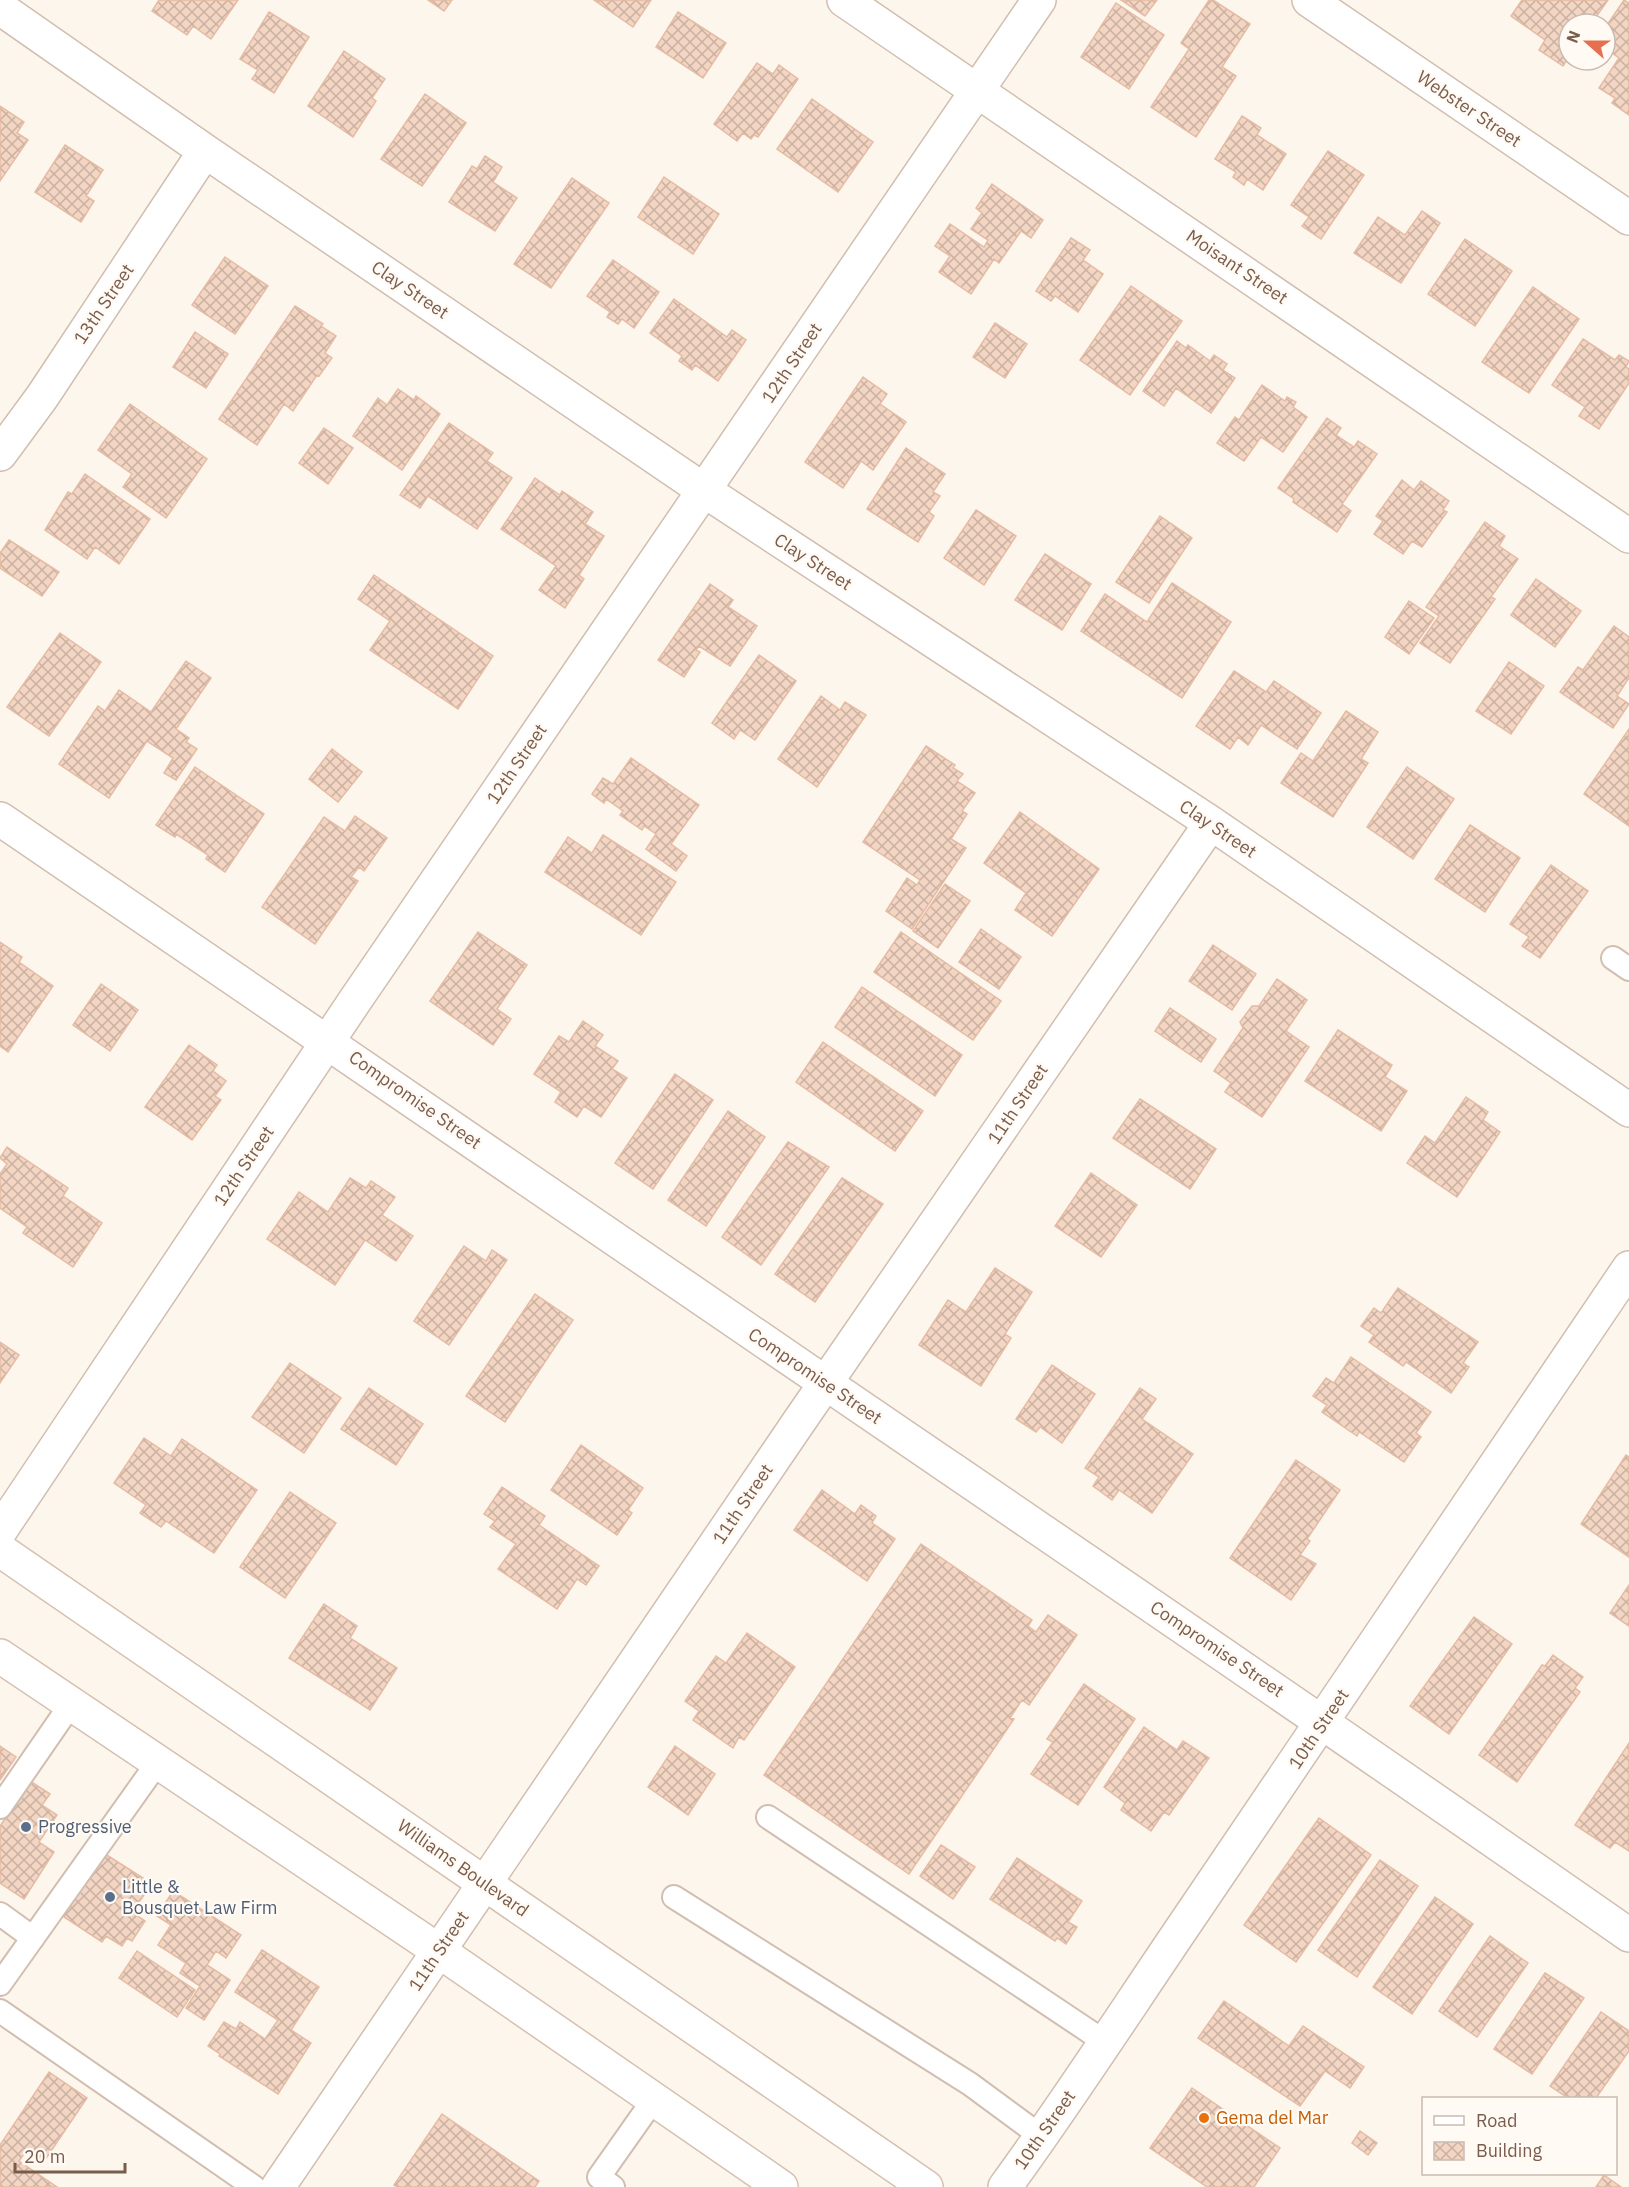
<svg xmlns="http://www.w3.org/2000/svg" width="1629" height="2187" font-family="'IBM Plex Sans',sans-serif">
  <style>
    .building { fill: url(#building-cross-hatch); stroke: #e6bba3; stroke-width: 1.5 }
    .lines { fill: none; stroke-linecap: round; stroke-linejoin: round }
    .service-casing { stroke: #d1beb0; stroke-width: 26 }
    .minor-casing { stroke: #d1beb0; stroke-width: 36 }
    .secondary-casing { stroke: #d6c0b0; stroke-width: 36 }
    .service { stroke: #fff; stroke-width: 22 }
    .minor { stroke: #fff; stroke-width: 33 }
    .secondary { stroke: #fff; stroke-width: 33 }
    .service-dot { fill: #5c6f8a; stroke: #fffaf3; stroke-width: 2 }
    .food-dot { fill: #e8710a; stroke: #fffaf3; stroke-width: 2 }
    .labels { text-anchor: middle; stroke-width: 4.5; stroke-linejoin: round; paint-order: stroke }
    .street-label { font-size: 18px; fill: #7a5c4d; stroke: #fffaf3 }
    .service-label { font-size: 18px; fill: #4e5e75; stroke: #fffaf3; text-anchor: start }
    .food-label { font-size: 18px; fill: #c56008; stroke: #fffaf3; text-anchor: start }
  </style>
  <defs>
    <pattern id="building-cross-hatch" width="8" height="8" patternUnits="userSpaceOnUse" patternTransform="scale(1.5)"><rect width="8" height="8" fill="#f3d5c3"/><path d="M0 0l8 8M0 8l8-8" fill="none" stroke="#cab0a1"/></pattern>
  </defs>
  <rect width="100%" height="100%" fill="#fdf6ec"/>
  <!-- building -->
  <path class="building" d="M159,0h79l-27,39 -18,-13 -6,9 -35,-24z
    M428,0h24l-8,11z
    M594,0h57l-18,27z
    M1121,0h36l-12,16z
    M1209,0h4l37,24 -28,43 14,9 -40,61 -45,-30 38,-58 -8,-6z
    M1522,0h86l-17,24h-22v33l-6,9 -24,-16 6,-10 -34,-24z
    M1624,0l5,3v112l-17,-12 3,-5 -16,-10 20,-30 -14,-10v-20z
    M1116,3l48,32 -35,54 -48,-32z
    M269,12l40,25 -35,56 -22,-14 6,-9 -18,-11z
    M678,12l48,31 -23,35 -47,-31z
    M344,51l41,28 -13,19 4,3 -23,36 -45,-31z
    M757,63l16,11 6,-9 19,14 -40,58 -4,-2 -3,4 -8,-6 -6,8 -23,-17z
    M425,94l41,29 -44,63 -41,-27z
    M812,99l61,43 -35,50 -61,-43z
    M0,106l24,16 -7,11 11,7 -28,41z
    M1242,116l19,12 -4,7 29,19 -23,36 -16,-11 -3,6 -11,-8 3,-5 -21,-13z
    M65,145l38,25 -17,26 8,5 -13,21 -46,-30z
    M1328,151l36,24 -43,64 -19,-13 7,-9 -18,-12z
    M485,156l17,11 -9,15 24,16 -22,33 -46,-29 23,-36 5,3z
    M664,177l55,37 -26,40 -55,-37z
    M572,178l37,25 -58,85 -37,-24z
    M992,184l51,36 -12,18 -10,-7 -22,32 -5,-4 -23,35 -32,-22 11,-16 -15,-10 15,-22 34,23 4,-7 -17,-11 11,-16 -6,-5z
    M1422,211l18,12 -39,60 -47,-30 24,-36 27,18z
    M1071,238l19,12 -7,10 20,14 -25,38 -23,-16 -4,5 -15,-10z
    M1465,239l47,32 -37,55 -47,-32z
    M225,257l43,29 -33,48 -43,-29z
    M613,260l46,32 -25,36 -12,-9 -4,5 -11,-7 3,-5 -23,-16z
    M1131,286l51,35 -52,74 -50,-35z
    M1533,287l46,32 -50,74 -47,-31z
    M674,299l53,38 5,-7 14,10 -28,41 -23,-16 -3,5 -13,-9 3,-5 -32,-23z
    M295,306l28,18 -2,2 15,10 -11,17 7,5 -13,18 -2,-1 -24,36 -9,-7 -27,41 -38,-26z
    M995,323l32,21 -22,34 -32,-21z
    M195,332l33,22 -22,34 -33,-21z
    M1583,339l32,21 4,-5 10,6 -3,6 3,2v14l-30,46 -20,-13 6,-9 -33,-22z
    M1177,341l9,7 2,-3 22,16 4,-6 13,9 -4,6 12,8 -24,35 -35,-25 -12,18 -21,-15z
    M863,377l24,17 -7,10 26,18 -33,48 -12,-9 -18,27 -38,-26z
    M1262,385l23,16 2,-4 9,5 -3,5 14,10 -24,35 -22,-15 -17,24 -27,-18 18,-26 4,3z
    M398,389l16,11 2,-4 24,18 -38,56 -49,-34 25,-38 9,7z
    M130,404l77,55 -41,59 -43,-31 9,-13 -34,-24z
    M1327,418l14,10 -5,7 18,12 4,-6 19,13 -35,50 9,7 -14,21 -44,-30 1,-3 -16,-11z
    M449,423l44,30 -6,8 25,17 -35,51 -49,-33 -8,12 -20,-13z
    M324,428l29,20 -25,36 -29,-21z
    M906,448l39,26 -12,18 7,4 -11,16 5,4 -16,26 -51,-33z
    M85,474l65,45 -31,45 -24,-17 -8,12 -42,-29 23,-38 4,2z
    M535,478l25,17 2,-4 31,21 -8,12 19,12 -25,39 5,4 -19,29 -26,-18 17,-24 -55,-37z
    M1402,480l12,10 7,-9 28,20 -6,9 4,2 -25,35 -10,-6 -9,13 -29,-20 9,-13 -7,-5z
    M976,510l40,26 -32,49 -40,-27z
    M1160,516l32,22 -43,65 -33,-21z
    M1485,522l20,14 -6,10 19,13 -27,38 4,2 -45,64 -30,-20 19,-27 -13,-9z
    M9,540l50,32 -17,24 -42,-28v-15z
    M1045,554l46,30 -29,46 -47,-30z
    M374,575l119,81 -35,53 -88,-59 20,-29 -32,-22z
    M1536,579l45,32 -26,36 -44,-32z
    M1172,583l59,39 -49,76 -101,-67 24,-37 42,28z
    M710,584l23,16 -5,7 29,19 -27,40 -31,-20 -3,4 4,2 -16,25 -26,-17z
    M1409,601l25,17 -25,36 -24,-17z
    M1614,626l15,11v41l-12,18 12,8 -16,24 -53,-36 18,-25 5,3z
    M60,633l41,29 -52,74 -42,-29z
    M759,655l37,26 -41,59 -15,-10 -6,9 -22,-16z
    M186,661l25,17 -35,51 13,9 -3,4 11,7 -21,31 -12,-7 9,-15 -26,-17 -38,57 -50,-34 39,-58 7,5 14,-21 32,22z
    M1509,662l35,24 -33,48 -35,-23z
    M1234,671l32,21 8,-11 47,32 -24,36 -36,-24 -13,20 -10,-8 -8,12 -34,-23z
    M821,696l19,14 5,-8 21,13 -49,72 -39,-28z
    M1346,711l32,21 -17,27 7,4 -35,54 -52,-34 20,-30 12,8z
    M1629,729v97l-45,-32z
    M926,746l29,19 -2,3 10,6 -6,7 18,12 -13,18 5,3 -16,25 15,9 -54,81 -26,-18 21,-33 10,7 3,-5 -57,-38z
    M332,749l30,23 -24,30 -29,-23z
    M631,758l68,47 -28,39 16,12 -11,15 -30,-22 10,-15 -12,-8 -2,4 -22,-15 3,-4 -17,-12 -2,4 -12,-9 11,-16 10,6z
    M195,767l69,47 -39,58 -19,-13 2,-4 -32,-21 -1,3 -19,-12z
    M1407,767l47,32 -41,60 -46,-32z
    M1020,812l79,57 -47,67 -37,-26 11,-17 -42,-30z
    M355,816l32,22 -23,33 -5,-4 -8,10 7,4 -43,63 -53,-37 62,-90 21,14z
    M1470,825l50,33 -35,54 -50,-33z
    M603,835l73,47 -35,53 -96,-63 23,-35 24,16z
    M1551,865l37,26 -48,67 -18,-12 7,-9 -19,-13z
    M945,884l25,17 -32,47 -25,-17z
    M981,929l40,28 -22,32 -40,-27z
    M478,932l49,33 -30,44 14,10 -18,26 -63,-44z
    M901,932l100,69 -28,39 -99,-68z
    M0,942l22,15 -3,5 34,24 -45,66 -8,-6z
    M1213,945l43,29 -24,36 -43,-29z
    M1277,979l30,21 -21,31 23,16 -47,70 -37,-25 6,-9 -17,-12 29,-43 -3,-6 12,-16h7z
    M101,984l37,26 -28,41 -37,-26z
    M862,987l100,68 -27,41 -100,-69z
    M1170,1008l46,31 -15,23 -46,-31z
    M583,1021l20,14 -8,11 23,15 -6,8 15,9 -26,39 -17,-11 -7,11 -22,-15 6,-10 -27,-18 25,-38 10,6z
    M1338,1030l54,35 -7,12 22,14 -26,40 -76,-50z
    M823,1042l100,69 -28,40 -99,-69z
    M189,1045l28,20 -4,6 13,10 -11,15 6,4 -29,40 -47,-33z
    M675,1074l38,26 -60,89 -38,-26z
    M1466,1097l22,15 -5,8 17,12 -43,65 -50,-34 18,-27 10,7z
    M1140,1099l76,50 -26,40 -77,-51z
    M728,1111l37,26 -59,89 -38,-26z
    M788,1142l41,25 -68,98 -39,-28z
    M7,1147l61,41 -5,8 39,27 -29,44 -50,-34 4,-6 -27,-19v-34l7,-10 -7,-6z
    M1091,1173l46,32 -36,52 -46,-31z
    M350,1178l16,10 5,-7 24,16 -13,18 31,21 -17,25 -31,-21 -30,45 -68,-46 32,-47 29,20z
    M842,1178l41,26 -68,98 -40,-28z
    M464,1246l22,15 6,-11 15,10 -58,85 -35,-24z
    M995,1268l37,24 -27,42 6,4 -30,48 -62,-41 29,-45 18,12z
    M1398,1288l80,54 -15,21 6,4 -18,26 -45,-31 -3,4 -34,-24 5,-7 -13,-9 13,-18 7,5z
    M535,1294l38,26 -68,102 -39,-26z
    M0,1342l19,13 -19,28z
    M1351,1357l80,55 -15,21 5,4 -17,25 -45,-30 -2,4 -35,-24 5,-7 -14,-9 13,-18 8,5z
    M290,1363l51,35 -37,55 -52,-36z
    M1052,1365l43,29 -33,49 -22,-16 -4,5 -20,-13z
    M369,1388l54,36 -27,41 -55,-36z
    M1140,1388l16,11 -14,20 51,35 -41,59 -33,-23 -7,10 -19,-14 6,-9 -14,-9z
    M144,1438l27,18 11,-17 75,51 -43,63 -48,-32 -5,6 -21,-14 6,-8 -32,-22z
    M581,1445l62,43 -15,22 4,3 -15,22 -66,-45z
    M1626,1455l3,2v100l-48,-33z
    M1296,1460l44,30 -33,49 3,2 -10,14 16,9 -25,36 -61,-42z
    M502,1487l43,29 -6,9 60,41 -13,19 -9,-6 -20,30 -59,-40 18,-25 -26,-17 5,-6 -11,-7z
    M822,1490l33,24 6,-9 15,11 -4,7 23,16 -28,42 -73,-51z
    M290,1492l46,31 -51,75 -45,-31z
    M921,1544l111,76 -4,6 8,6 12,-17 29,20 -48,70 -7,-5 -12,18 4,1 -105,155 -145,-99z
    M1629,1585v41l-19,-13z
    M324,1604l33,22 -7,12 47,30 -27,42 -81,-52z
    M1474,1617l38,27 -63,90 -39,-28z
    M747,1633l48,34 -51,73 -5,-3 -6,11 -40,-28 6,-9 -14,-10 31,-45 10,7z
    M1553,1655l30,22 -8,11 5,4 -63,90 -38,-27 63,-90 3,1z
    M1084,1684l51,35 -57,86 -47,-31 22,-32 -6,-3z
    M1144,1727l33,23 6,-9 26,17 -40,57 -5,-3 -13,19 -30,-21 4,-7 -21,-16z
    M1629,1743v108l-14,-9 -5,6 -35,-23z
    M0,1746l16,11 -16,23z
    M675,1746l40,28 -27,41 -40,-28z
    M30,1781l20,13 -8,11 15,10 -18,27 15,10 -30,47 -24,-16v-57z
    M1319,1818l52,37 -75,107 -52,-37z
    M941,1845l34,22 -22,32 -33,-23z
    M102,1852l41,26 -8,11 9,6 -12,17 13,9 -13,20 -5,-3 -5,8 -16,-10 -4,6 -41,-27z
    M1017,1858l65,43 -14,21 9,5 -11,17 -9,-6 -2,3 -65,-42z
    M1380,1860l38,26 -61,91 -39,-27z
    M173,1891l68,44 -15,23 -10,-7 -9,14 23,15 -26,40 -18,-12 14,-22 -20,-13 6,-10 -28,-18 13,-20 -14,-9z
    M1435,1897l38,27 -61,90 -39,-27z
    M1490,1936l38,27 -51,74 -38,-26z
    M262,1950l57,37 -28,43 20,13 -33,51 -59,-38 1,-2 -12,-8 16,-24 12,7 4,-7 25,17 13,-19 -43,-28z
    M137,1951l58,39 -18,27 -58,-39z
    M1545,1973l39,25 -52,76 -38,-25z
    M1224,2001l65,45 14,-20 61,41 -14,21 -25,-17 -25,35 -102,-68z
    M1601,2012l28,19v20l-33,47h-28l-18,-12z
    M49,2072l38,26 -44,65 -17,-12 -7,10 38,26h-57v-42z
    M1192,2088l88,60 -26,39h-47l-57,-39z
    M442,2114l97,67 -4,6h-138l-3,-2z
    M1360,2131l17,12 -9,12 -16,-12z
    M1604,2175l17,12h-25z"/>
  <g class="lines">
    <!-- service casing -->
    <g class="service-casing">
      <path id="service" d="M1613,958l16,11
        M0,1807l71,-103
        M768,1817l337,225
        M674,1897l296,187 72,53
        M0,1914l33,24
        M0,1984l158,-222
        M0,2011l254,176
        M613,2187l-14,-10 55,-78"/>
    </g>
    <!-- minor casing -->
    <g class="minor-casing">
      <path id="minor" d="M844,0l785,536
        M1309,0l320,218
        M0,8l205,143 500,340 506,332 418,287
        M0,454l42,-57 163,-246
        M0,819c277,187 552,377 827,565 268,183 536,365 802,551
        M0,1531l354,-529 685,-1002
        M278,2187l518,-761 415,-603
        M1005,2187c65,-89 124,-181 186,-272 148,-215 293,-431 438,-647"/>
    </g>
    <!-- secondary casing -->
    <g class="secondary-casing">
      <path id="secondary" d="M0,1550l926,637
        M0,1656l439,295 342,236"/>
    </g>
    <!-- service -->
    <use href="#service" class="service"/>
    <!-- minor -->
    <use href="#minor" class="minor"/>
    <!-- secondary -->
    <use href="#secondary" class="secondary"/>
  </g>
  <!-- markers -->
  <g class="service-dot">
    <circle cx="26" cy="1827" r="6"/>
    <circle cx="110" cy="1897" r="6"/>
  </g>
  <circle class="food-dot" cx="1204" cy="2118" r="6"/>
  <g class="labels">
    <!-- street labels -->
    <g class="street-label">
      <text transform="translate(1469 109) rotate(34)" y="6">Webster Street</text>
      <text transform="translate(1237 267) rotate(34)" y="6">Moisant Street</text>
      <text transform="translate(410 290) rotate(34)" y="6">Clay Street</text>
      <text transform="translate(104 304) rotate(-56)" y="6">13th Street</text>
      <text transform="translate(792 363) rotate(-56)" y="6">12th Street</text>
      <text transform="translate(813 562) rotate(33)" y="6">Clay Street</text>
      <text transform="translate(517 764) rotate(-56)" y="6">12th Street</text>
      <text transform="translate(1218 829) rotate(34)" y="6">Clay Street</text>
      <text transform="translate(415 1100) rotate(35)" y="6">Compromise Street</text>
      <text transform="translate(1018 1104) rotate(-56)" y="6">11th Street</text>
      <text transform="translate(244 1166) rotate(-56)" y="6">12th Street</text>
      <text transform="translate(815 1376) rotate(34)" y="6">Compromise Street</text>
      <text transform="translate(743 1504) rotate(-56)" y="6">11th Street</text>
      <text transform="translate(1217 1649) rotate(34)" y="6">Compromise Street</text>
      <text transform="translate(1319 1729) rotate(-56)" y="6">10th Street</text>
      <text transform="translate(463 1868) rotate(35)" y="6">Williams Boulevard</text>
      <text transform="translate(439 1951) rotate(-56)" y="6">11th Street</text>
      <text transform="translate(1045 2130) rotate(-55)" y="6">10th Street</text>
    </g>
    <!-- service labels -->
    <g class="service-label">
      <text x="38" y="1833">Progressive</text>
      <text x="122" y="1893">Little &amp;<tspan x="122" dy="21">Bousquet Law Firm</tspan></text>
    </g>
    <!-- food labels -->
    <g class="food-label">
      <text x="1216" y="2124">Gema del Mar</text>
    </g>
  </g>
  <!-- legend -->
  <rect x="1422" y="2097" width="195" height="78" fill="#fffaf3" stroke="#cabbb1" stroke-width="1.5"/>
  <rect x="1434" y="2116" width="30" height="9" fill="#ffffff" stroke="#cabbb1" stroke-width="1.5"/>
  <text x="1476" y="2127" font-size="18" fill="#7a5c4d">Road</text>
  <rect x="1434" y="2142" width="30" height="18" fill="url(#building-cross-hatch)" stroke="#cabbb1" stroke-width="1.5"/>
  <text x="1476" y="2157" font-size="18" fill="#7a5c4d">Building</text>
  <!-- north arrow -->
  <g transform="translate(1587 42) rotate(291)"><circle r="28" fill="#fffaf3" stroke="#cabbb1" stroke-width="1.5"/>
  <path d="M0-4.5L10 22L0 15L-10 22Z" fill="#e76f51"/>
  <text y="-9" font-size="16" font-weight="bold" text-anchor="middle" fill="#7a5c4d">N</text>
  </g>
  <!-- scale -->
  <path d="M15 2163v9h110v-9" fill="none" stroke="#7a5c4d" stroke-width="3"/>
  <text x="24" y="2163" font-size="18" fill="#7a5c4d" stroke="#fffaf3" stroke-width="4.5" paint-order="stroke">20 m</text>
</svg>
